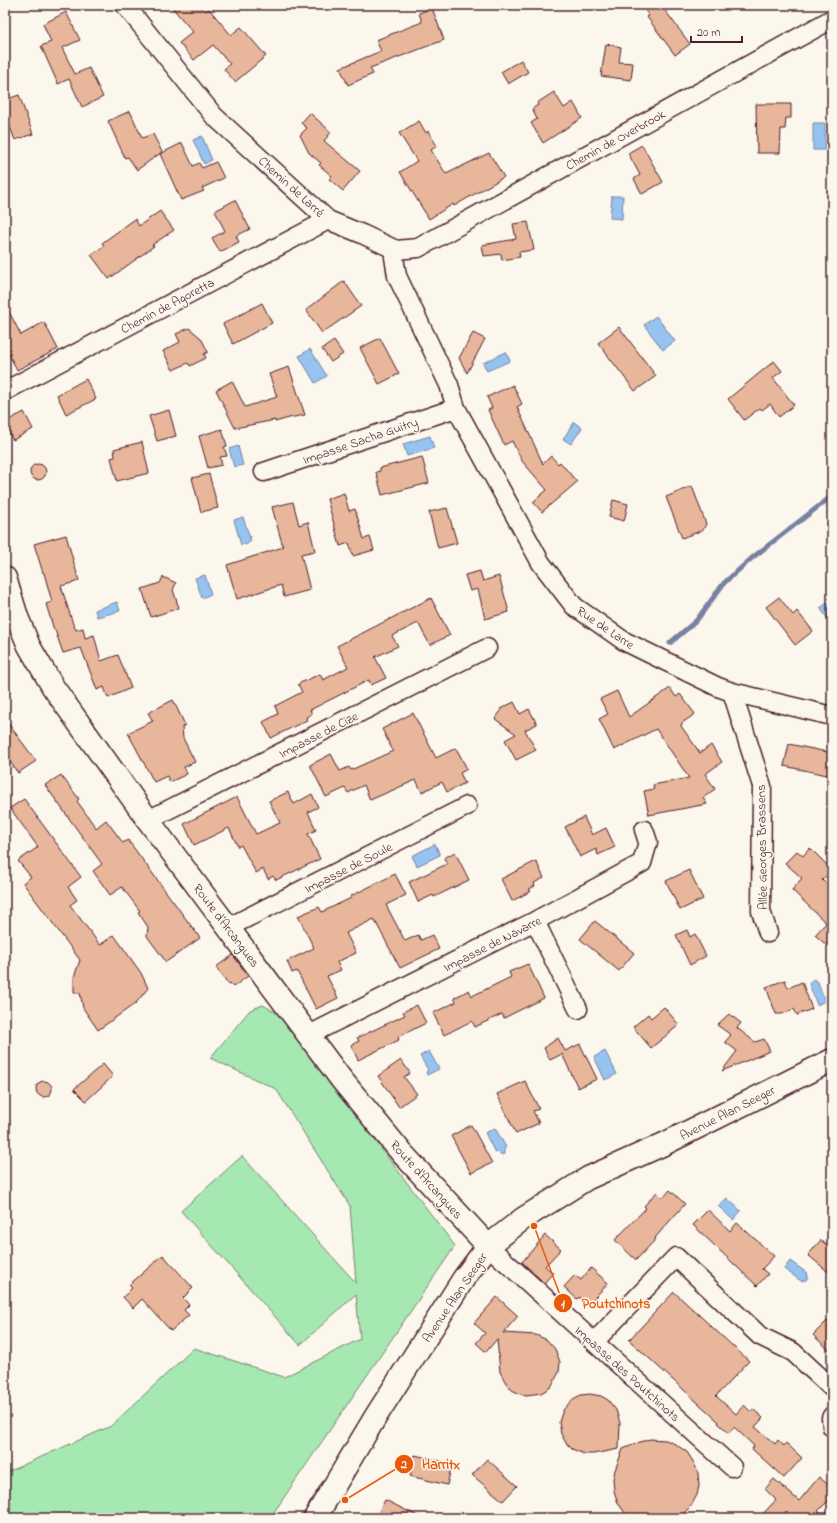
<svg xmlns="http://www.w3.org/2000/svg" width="837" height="1523" font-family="'Indie Flower',sans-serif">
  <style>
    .green { fill: #a6e8b2; stroke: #78846e }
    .water { fill: #96c3f0; stroke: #7881a1 }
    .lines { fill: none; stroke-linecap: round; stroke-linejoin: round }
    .stream { stroke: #7881a1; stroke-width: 5 }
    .building { fill: #e8b69a; stroke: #4a1f2b }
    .street-casing { stroke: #4a1f2b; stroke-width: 21 }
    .secondary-casing { stroke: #4a1f2b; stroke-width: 25 }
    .street { stroke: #fbf7ec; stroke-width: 18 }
    .secondary { stroke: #fbf7ec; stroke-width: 22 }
    .labels { text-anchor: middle; stroke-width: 3; stroke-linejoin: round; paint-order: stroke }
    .street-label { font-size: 13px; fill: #4a1f2b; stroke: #fbf7ec }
    .leader { fill: none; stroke: #e8590c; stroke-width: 1.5 }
    .callout-dot { fill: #e8590c; stroke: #fbf7ec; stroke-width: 1.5 }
    .mark-label { font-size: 12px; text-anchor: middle; font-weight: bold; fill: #fff }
    .callout-label { font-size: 14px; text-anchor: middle; font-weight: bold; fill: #e8590c; stroke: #fbf7ec; stroke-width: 3; stroke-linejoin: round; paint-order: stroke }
  </style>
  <rect width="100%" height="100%" fill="#fbf7ec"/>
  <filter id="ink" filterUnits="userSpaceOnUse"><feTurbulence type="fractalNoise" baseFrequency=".025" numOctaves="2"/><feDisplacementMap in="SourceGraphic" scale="8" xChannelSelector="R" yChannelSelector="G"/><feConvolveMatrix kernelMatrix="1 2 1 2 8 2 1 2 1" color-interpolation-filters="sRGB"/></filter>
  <g filter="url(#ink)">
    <!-- green -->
    <path class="green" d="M263,1005l17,10 175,231 -185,272h-265v-45l106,-47 83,-78 90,29 76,-38 -4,-45 -56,51 -119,-134 61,-55 114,127 -6,-77 -74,-117 -66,-31 40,-48z"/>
    <!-- water -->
    <path class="water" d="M813,123h12v27h-12z
      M202,136l10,24 -8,4 -11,-24z
      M612,196h11l-1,23 -12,-1z
      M656,316l19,25 -12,9 -19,-25z
      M310,349l17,27 -12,7 -16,-27z
      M506,352l4,9 -23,10 -4,-8z
      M574,422l8,6 -11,16 -8,-5z
      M430,436l4,12 -27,8 -4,-12z
      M238,446l5,19 -9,2 -5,-18z
      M243,517l8,24 -5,4 -2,-1 -3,1 -7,-25z
      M205,575l6,19 -9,4 -7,-20z
      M832,600v16l-4,3 -8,-11z
      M117,602l3,9 -23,6 -2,-7z
      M435,844l5,11 -23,11 -5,-10z
      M813,979l5,3 7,19 -8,4 -8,-21z
      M429,1051l10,18 -12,6 -1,-3 2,-2 -8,-14z
      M605,1051l12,23 -12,6 -11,-23z
      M495,1128l11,19 -2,2v5l-2,1 -4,-3 -3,1 -10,-20z
      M727,1198l14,13 -8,9 -15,-14z
      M790,1261l17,12 1,4 -2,3 -5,1 -17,-12z"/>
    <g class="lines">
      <!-- stream -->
      <path class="stream" d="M670,643l26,-22 28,-38 28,-25 80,-62"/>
    </g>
    <!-- building -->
    <path class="building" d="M170,5h30l6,6 3,-2 22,26 10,-8 25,29 -31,26 -11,-13 6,-5 -17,-19 -19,15 -15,-17 14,-11z
      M641,5h20l29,39 -15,11 -28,-38 2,-1z
      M432,8l12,32 -74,28 3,6 -25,11 -8,-17 41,-17 -5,-11 46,-18 -3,-9z
      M66,12l14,28 -18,8 13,26 14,-6 14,29 -21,10 -13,-28 -11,5 -17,-38 10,-4 -8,-18z
      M606,44l15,3 -2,15 14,1 -2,17 -30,-4z
      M521,60l7,12 -20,12 -7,-12z
      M554,92l10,16 9,-6 9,16 -39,25 -12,-20 6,-4 -5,-10 6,-4 -1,-2z
      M19,95l14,39 -18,6 -10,-26v-14z
      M756,104h35v14h-5l-1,11h-4l-1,24h-23z
      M130,111l12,27 11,-4 9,18 -25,18 -9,-13 -3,1 -17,-37z
      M310,113l21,19 -7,9 36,30 -17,20 -14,-12 3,-3 -13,-11 2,-2 -12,-10 -9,-18 7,-7 -6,-5z
      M419,121l7,12 2,-2 9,15 -6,4 15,24 43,-21 15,24 -50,29 -1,-2 -24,15 -29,-47 17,-11 -18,-28z
      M182,143l11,23 6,-3 3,5 14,-6 8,16 -22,10 2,3 -23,9 -21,-46z
      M642,145l21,37 -21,12 -8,-15 6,-4 -12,-22z
      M235,200l15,29 -14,7 3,6 -19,10 -8,-14 13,-7 -10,-20z
      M160,211l14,19 -22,15 2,1 -45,33 -18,-24 13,-9 -2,-3 33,-24 4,7z
      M528,222l6,28 -15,2 1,5 -18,3 -1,-6 -17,2 -2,-11 34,-6 -3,-15z
      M344,281l17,25 -39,27 -16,-23z
      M262,303l10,20 -39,21 -10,-20z
      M5,304l16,31 23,-13 14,27 -41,21 -12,-23z
      M619,327l37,49 -21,15 -37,-48z
      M189,328l12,10 7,14 -4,2 2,4 -16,8 -2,-3 -15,7 -10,-19 17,-9 -4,-8z
      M473,333l12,6 -18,34 -8,-15z
      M380,338l19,36 -20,10 -19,-36z
      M334,341l9,13 -12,8 -9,-13z
      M774,361l8,10 -9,7 21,27 -15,12 -9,-13 -8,6 -2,-2 -16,12 -16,-21z
      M289,367l16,48 -16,3 -14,4v-2l-40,8 -19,-38 16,-9 13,26 32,-10 -8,-23z
      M86,379l10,20 -30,15 -9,-19z
      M513,385l9,19 -5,3 26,57 8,-8 7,8 2,-2 17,20 -35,30 -9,-10 14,-12 -25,-29 -10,-20 -8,4 -16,-35 4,-2 -5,-11z
      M169,410l7,26 -19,5 -8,-25z
      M24,412l9,17 -20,11 -8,-14v-4z
      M222,429l5,17 -3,1 3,9 -7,1 2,8 -14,3 -9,-32z
      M142,442l7,31 -32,8 -6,-23 4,-1 -1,-8z
      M422,457l7,26 -47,12 -6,-23 4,-1v-3z
      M30 472a8 8 0 1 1 16 0a8 8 0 1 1-16 0Z
      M209,474l9,34 -17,4 -9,-34z
      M692,486l14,38 -3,6 -21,8 -16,-41z
      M344,493l5,18 6,-2 9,30 6,-2 4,13 -21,6 -4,-13 -9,3 -13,-47z
      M613,500l15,4 -4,17 -15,-4z
      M293,502l6,23 9,-3 7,29 -14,3 9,36 -26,7 -3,-12 -44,14 -10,-34 56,-18 -11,-40z
      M447,508l10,35 -19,5 -9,-36z
      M66,535l13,46 -18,5 12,38 3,6 7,-2 2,10 9,-3 7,26 17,-6 13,33 -23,10 -4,-11 -7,3 -16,-42 -18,5 -8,-23h-1l-8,-26 6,-2 -8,-29h-1l-9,-29z
      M480,571l3,10 16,-5 10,36 -24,7 -7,-30 -8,2 -5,-16z
      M163,577l13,6 -3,7 6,18 -28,9 -9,-28 18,-6z
      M779,597l14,18 4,-4 16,20 -18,14 -29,-38z
      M431,598l19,37 -20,10 -12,-22 -26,13 6,10 -23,11 11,21 -15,7 -2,-5 -59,30 2,4 -6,3 1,3 -36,18 -8,-16 15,-8 -3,-8 27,-14 -4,-8 22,-10 3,6 25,-13 -11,-21z
      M670,688l6,9 4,-3 15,20 -13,9 -1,3 19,27 11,-8 11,17 -17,12 10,15 -12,9 4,6 -58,11 -5,-24 10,-2 -1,-4 36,-7 -33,-49 -42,21 -15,-31 9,-5 -8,-15 17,-8 12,26z
      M173,700l12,25 -3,2 1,11 12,24 -11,5 3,7 -17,8 -3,-6 -13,6 -26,-49 25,-12 -5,-8z
      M514,702l6,12 9,-5 8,15 -12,6 11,20 -20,10 -11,-20 11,-6 -21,-15 6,-8 -1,-2z
      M413,713l23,45 20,-10 11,21 -7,4 5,10 -18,9 -5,-10 -20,10 -6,-12 -46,20 -6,-15 -16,8 -3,-5 -19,9 -16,-32 21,-11 9,17 9,-4 2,3 42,-19 -11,-22z
      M5,719l31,42 -18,12 -13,-18z
      M789,744l43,9v23l-48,-10z
      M61,775l18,24 -2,2 19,27 10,-8 17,23 5,-3 72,98 -34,24 -19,-26 1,-9 -10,-15 2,-1 -18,-24 -12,8 -17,-24 9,-7 -57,-79z
      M288,792l6,12 18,-10 6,13 -10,5 8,18 -8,4 12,25 -44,21 -3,-4 -5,3 -5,-10 -7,4 -15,-28 -3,2 -9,-19 -35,17 -10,-21 53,-27 19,37 24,-11 -11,-22z
      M24,799l57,78 -13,10 9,13 -7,5 30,40 14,-10 27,38 7,15 -12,15 -38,27 -15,-22 -3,-15 -6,-1v-15l6,-17 -57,-77 8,-6 -13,-16 20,-14 -28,-39z
      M584,817l8,18 14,-7 9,19 -17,8 -2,-6 -16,8 -15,-30z
      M810,848l22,22 -10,10 10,9v61l-17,-15 11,-12 -34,-33 10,-12 -17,-15 12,-12 6,5z
      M455,852l14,28 -35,17 -1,-2 -15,7 -9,-20 38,-18 -3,-6z
      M536,861l8,17 -10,5 1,3 -6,3 2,2 -19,10 -11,-22z
      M689,870l14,29 -23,11 -14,-29z
      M395,874l11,21 -20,10 19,36 13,-6 3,5 11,-5 7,14 -39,19 -26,-49 -28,14 10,20 -19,9 4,8 -14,6 11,22 -22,11 -19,-38 -5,2 -5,-12 27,-13 -16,-32 21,-9 3,5 29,-14v-2z
      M595,921l39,32 -15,18 -39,-32z
      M687,930l3,7 5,-3 11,22 -16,9 -14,-30z
      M233,955l15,21 -15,11 -3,-4 -2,1 -12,-17z
      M528,964l16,34 -40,20 -2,-4 -27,13 -3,-6 -28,14 -11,-22 23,-11 -2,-4 15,-8 3,6 39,-19 -2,-5z
      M785,980l3,8 14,-6 10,27 -15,6 -3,-6 -12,5h-6l-10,-27z
      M417,1005l9,18 -28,14 1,3 -41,20 -7,-15 8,-4 -2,-3 48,-23 -2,-3z
      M664,1007l15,18 -28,23 -18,-21 15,-13 3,4z
      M729,1014l12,9 -4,5 18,14 9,-3 6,12 -48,20 15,-20 -12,-9 6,-7 -14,-10z
      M558,1038l7,13 15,-7 17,35 -19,9 -16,-34 -12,6 -6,-12z
      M401,1060l9,13 -6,4 13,17 -18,13 -21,-31z
      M103,1064l10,12 -27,25 -12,-12z
      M525,1081l14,28 -6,2 6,12 -23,11 -19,-40z
      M36 1089a8 8 0 1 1 16 0a8 8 0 1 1-16 0Z
      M471,1125l21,38 -21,10 -20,-37z
      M670,1190l15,14 -25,28 -5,6 1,1 -20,21 -21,-20 31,-32 -2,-2 13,-14 6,6z
      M708,1210l22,21 7,-8 37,33 -12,13 6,5 -11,12 -64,-61z
      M545,1235l16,14 -16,17 8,7 -9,10 -22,-21z
      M821,1240l11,10v25l-24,-20z
      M163,1255l30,33 -10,10 6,7 -5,5 5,5 -18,16 -29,-32 -9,9 -10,-11 9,-9 -3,-3z
      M591,1268l17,15 -20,22 -9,-8 -2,2 -13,-12 11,-12 6,5z
      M674,1292l75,69 -33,35 20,18 8,-9 7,7 2,-3 10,9 -8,9 20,17 3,-4 6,6 2,-3 16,15 -18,20 -32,-29 2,-3 -20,-19 -5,6 -11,-10 1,-1 -90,-82z
      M497,1297l21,19 -15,17 33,2 11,5 8,9 5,13 -1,10 -8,15 -10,6 -14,2 -7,-1 -8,-4 -6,-7 -6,-11 -3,-33 -11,13 -10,-9 9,-10 -11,-10z
      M832,1316v37l-19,-18z
      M590,1394l11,2 7,4 8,10 4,13 -1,26 -26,5h-9l-12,-5 -6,-6 -5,-9 -2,-12 4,-12 10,-11 8,-4z
      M650,1439l16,1 9,4 12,8 7,11 4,10 1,13 -2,9 -6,11 -12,12h-47l-7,-5 -7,-10 -4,-12 -1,-12 2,-9 8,-21 17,-7z
      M415,1455l37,9 -5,21 -37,-9z
      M487,1459l30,27 -14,15 -31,-26z
      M819,1477l13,11v9l-14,14 7,7h-66l17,-18 -11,-11 9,-10 25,22z
      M385,1500l37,18h-46z"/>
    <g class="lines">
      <!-- street casing -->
      <g class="street-casing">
        <path id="street" d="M125,5l89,111 114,104 34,14 34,16 -2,7 3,19 52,109 7,23 85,155 33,43 50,35 94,46 14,5 100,24
          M396,250l22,-2 414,-229
          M5,391l323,-171
          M264,472l192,-64
          M732,692l30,94 -1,125 7,22
          M148,820l339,-172
          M535,921l43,88
          M229,927l238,-121
          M309,1035l226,-114 107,-58 6,-21 -4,-12
          M488,1246l244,221
          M594,1342l82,-85 84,79 33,16 39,36
          M832,1416l-1,2 1,9"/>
      </g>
      <!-- secondary casing -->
      <g class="secondary-casing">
        <path id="secondary" d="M5,578l12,39 12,29 24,41 95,133 193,259 60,73 87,94
          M315,1518l61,-102 88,-138 24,-32 36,-28 64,-40 76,-34 168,-84"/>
      </g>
      <!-- street -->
      <use href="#street" class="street"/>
      <!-- secondary -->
      <use href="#secondary" class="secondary"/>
    </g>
  </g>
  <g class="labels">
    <!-- street labels -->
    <g class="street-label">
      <text transform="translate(615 139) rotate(-29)" y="5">Chemin de Overbrook</text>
      <text transform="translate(292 186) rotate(42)" y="5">Chemin de Larré</text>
      <text transform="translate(167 305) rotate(-28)" y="5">Chemin de Agoretta</text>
      <text transform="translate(360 440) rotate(-19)" y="5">Impasse Sacha Guitry</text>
      <text transform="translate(606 627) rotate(34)" y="5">Rue de Larre</text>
      <text transform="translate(318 734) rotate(-27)" y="5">Impasse de Cize</text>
      <text transform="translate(761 847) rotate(-91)" y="5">Allée Georges Brassens</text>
      <text transform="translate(348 867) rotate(-27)" y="5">Impasse de Soule</text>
      <text transform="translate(227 925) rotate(53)" y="5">Route d'Arcangues</text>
      <text transform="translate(492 943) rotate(-27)" y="5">Impasse de Navarre</text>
      <text transform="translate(727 1112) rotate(-27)" y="5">Avenue Alan Seeger</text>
      <text transform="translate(427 1179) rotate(48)" y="5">Route d'Arcangues</text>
      <text transform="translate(454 1297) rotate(-56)" y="5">Avenue Alan Seeger</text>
      <text transform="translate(628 1373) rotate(42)" y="5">Impasse des Poutchinots</text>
    </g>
  </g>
  <!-- callouts -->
  <path class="leader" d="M534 1226L563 1303M345 1500L404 1464"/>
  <g class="callout-dot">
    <circle cx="534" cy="1226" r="4"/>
    <circle cx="345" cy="1500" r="4"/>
    <circle cx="563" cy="1303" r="10"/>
    <circle cx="404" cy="1464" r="10"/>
  </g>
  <g class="mark-label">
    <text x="563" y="1308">1</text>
    <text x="404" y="1468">2</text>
  </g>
  <g class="callout-label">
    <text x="616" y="1308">Poutchinots</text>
    <text x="441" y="1469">Harritx</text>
  </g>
  <!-- margin -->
  <rect width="837" height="1523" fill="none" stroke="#fbf7ec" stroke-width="20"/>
  <rect x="10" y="10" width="817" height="1503" fill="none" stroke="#4a1f2b" stroke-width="1.5" filter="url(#ink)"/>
  <!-- scale -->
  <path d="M691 36v6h51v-6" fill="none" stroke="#4a1f2b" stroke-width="2"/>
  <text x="697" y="36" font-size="12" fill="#4a1f2b" stroke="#fbf7ec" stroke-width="3" paint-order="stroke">20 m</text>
</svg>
